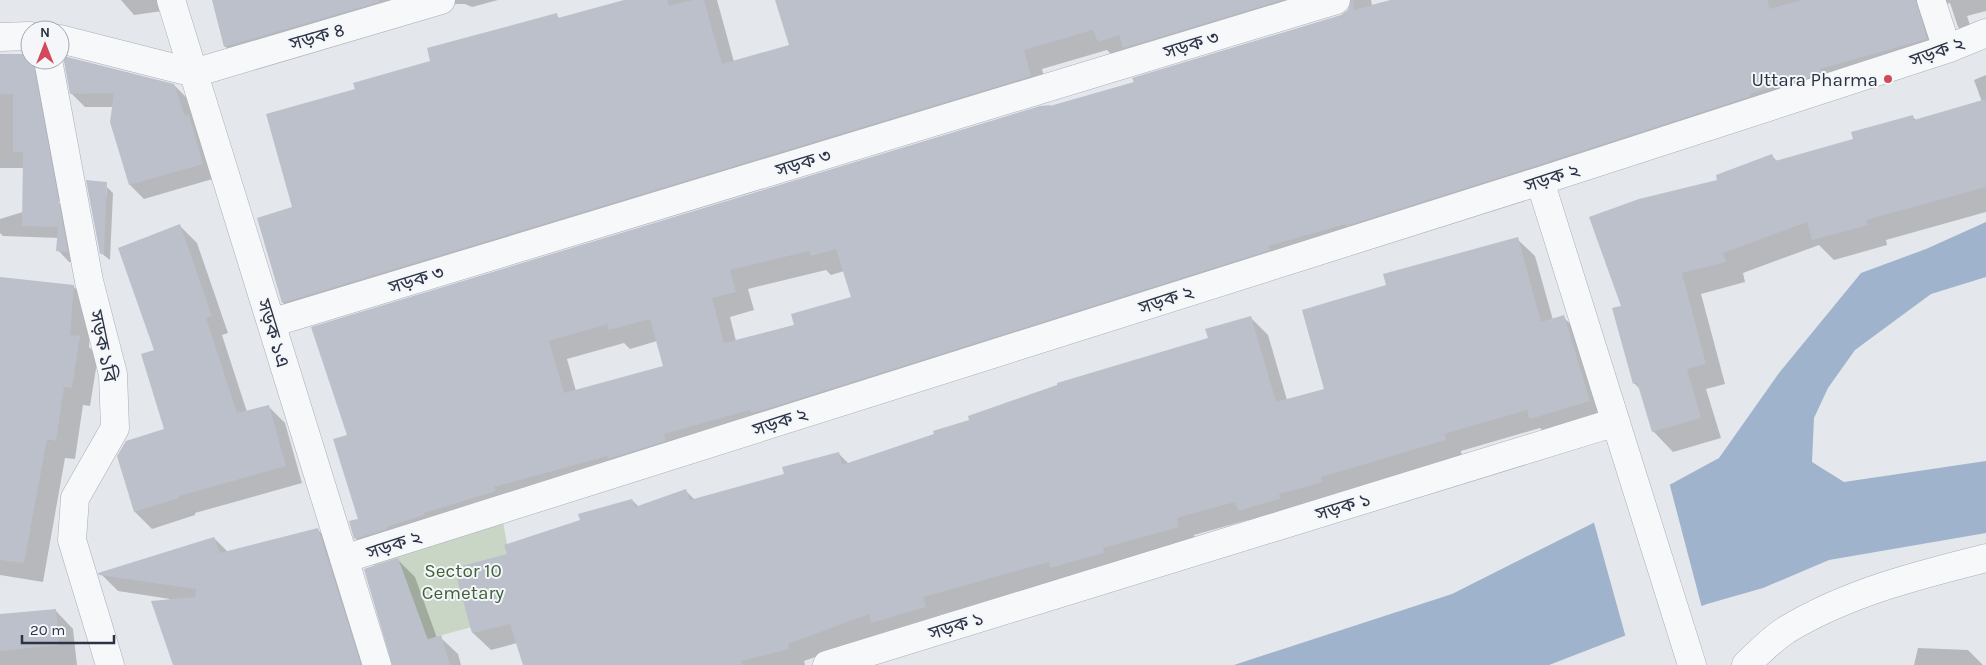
<svg xmlns="http://www.w3.org/2000/svg" width="1986" height="665" font-family="Karla,'Noto Sans Bengali',sans-serif">
  <style>
    .green { fill: #c9d6c5 }
    .water { fill: #9fb4cc }
    .pier { fill: #e4e7ec }
    .shadow { fill: #0003; fill-rule: evenodd }
    .building { fill: #bbc0ca; fill-rule: evenodd }
    .lines { fill: none; stroke-linecap: round; stroke-linejoin: round }
    .minor-casing { stroke: #a9aeb7; stroke-width: 29 }
    .minor { stroke: #f7f8fa; stroke-width: 28 }
    .poi-dot { fill: #d1495b; stroke: #f4f6f9; stroke-width: 2 }
    .labels { text-anchor: middle; stroke-width: 4; stroke-linejoin: round; paint-order: stroke }
    .street-label { font-size: 19px; fill: #2b3445; stroke: #f4f6f9 }
    .poi-label { font-size: 19px; fill: #2b3445; stroke: #f4f6f9; text-anchor: end }
    .park-label { font-size: 19px; fill: #3f6138; stroke: #f4f6f9 }
  </style>
  <rect width="100%" height="100%" fill="#e4e7ec"/>
  <!-- green -->
  <path class="green" d="M502,517l18,97 -130,35 -17,-87z"/>
  <!-- water -->
  <path class="water" d="M1986,222v55l-55,17 -76,56 -27,38 -14,30 -2,44 32,20 142,-21v72l-157,27 -66,28 -56,16 -158,61h-315l218,-71 221,-111 46,-25 60,-85 82,-100 65,-24z"/>
  <!-- pier -->
  <path class="pier" d="M1669,482l33,126 -76,30 -33,-119z"/>
  <!-- shadow -->
  <path class="shadow" d="M121,0h50l-1,10 -36,5z
    M213,0h285l-26,7 -7,-3h-9l-212,61 -19,-19z
    M628,0h89l17,62 57,-16 -15,-46h595l1,5 19,-5h595v11l-19,5 10,30 -19,-19 -8,-24 -4,1 -1,54 -1571,500 -18,-19 -6,-17 9,-2 -10,-84 -37,-108 823,-245 206,-67 8,-5 4,-8 -210,64 -25,-6 -11,-11 -65,19 7,26 -747,227 -19,-19 -24,-84 35,-11 62,-118 200,-75 4,4zM826,270l5,5 13,-4 8,27 -57,27 -59,16 -6,-24 24,-7 -6,-21zM657,341l7,26 -88,24 -9,-32 57,-16 6,6z
    M0,55h30v5h8l33,141h-14l12,12 9,49h-9l-11,-12 1,-12 -56,-2 -3,-3v-14l55,-17 -31,-34h-24z
    M1986,75v137l-100,28 1,5 -53,15 -15,-15 -76,28 2,9 -44,12 24,90 -19,5 15,49 -48,14 -20,-21 -12,-41 -7,-7 -11,-76 96,-127 53,-24 6,6 76,-22 58,-24 4,4 66,-18 -8,-22z
    M174,85l14,14 28,79 -72,21 -14,-14 -18,-63 1,-15h-28l-14,-14z
    M107,187l6,6 -3,67 -9,-7z
    M180,226l17,17 31,90 -6,2 25,77 21,-6 17,17 17,60 -107,30v2l-43,14 -17,-17 -17,-56 48,-26 -11,-79z
    M1517,239l18,17 18,64 10,-3 18,17 25,85 -58,17 -8,-8 -79,23 1,6 -206,71 -8,-8 -54,15 2,9 -256,71 3,10 -53,14 -7,-6 -79,28 1,4h-281l-7,-22 -26,7 -18,-17 -17,-65 52,-13 74,-35 50,-20 7,7 47,-16 9,9 90,-26 53,-21 11,11 360,-125 42,-21 17,17 19,65 38,-10 63,-104z
    M73,286l19,19 -3,42 9,9 -8,50 -7,-1 -8,54 -10,-1 -22,124 -43,-7v-248z
    M318,530l17,17 37,118h-198l-4,-66 -52,-8 -18,-18 114,-35 14,14z
    M398,560l17,17 22,61 3,-1 18,17 3,11h-68z
    M56,611l17,18 4,36h-77v-49z
    M1918,648l50,2 15,15h-69z"/>
  <!-- building -->
  <path class="building" d="M212,0h166l1,2 -155,45z
    M624,0h43l2,6 23,-6h12l18,64 67,-19 -14,-45h507l-159,48 -4,-13 -21,7 -5,-12 -69,20 7,26 -749,227 -25,-85 35,-11 -26,-93 89,-25 -2,-6 77,-22 -3,-13 130,-35 1,5z
    M1351,0h2l1,10 37,-10h377l1,9 32,-9h115l11,39 -107,30 1,5 -71,20 1,2 -216,70 -189,60v-2l-78,22 2,4 -497,157 -22,6 -1,-3 -86,24 2,7 -58,18 -1,-3 -113,31 2,4 -72,22v2l-37,12v2l-33,10 -5,-18 9,-2 -25,-80 14,-4 -36,-108 729,-221 10,-1v1l84,-24 -2,-4 209,-63 7,-5zM836,249l15,48 -60,17 3,11 -70,18 -12,-45 24,-6 -6,-22 79,-19 2,5zM650,319l13,47 -99,27 -15,-52 58,-17 2,6z
    M0,54h30v6h3l35,192 -12,-1 2,-24 -36,-1 1,-74h-10v-58h-13z
    M63,56l111,28 11,32 4,-1 14,49 -74,21 -19,-63 4,-29 -44,1z
    M1986,99v88l-120,33 2,5 -56,15 -5,-18 -84,31 3,9 -44,11 24,91 -19,5 14,49 -49,14 -15,-50 -4,2 -21,-76 9,-2 -32,-89 50,-18 78,-19 -1,-5 56,-21 3,7 78,-22 -2,-7 62,-17 1,5z
    M86,180l21,2 -3,72h-4z
    M180,224l32,92 -6,2 31,95 32,-8 17,61 -107,30v2l-45,14 -17,-56 9,-15 38,-12 -23,-75 13,-4 -36,-102z
    M1518,237l23,85 23,-7 26,86 -60,18 -3,-9 -83,24 2,6 -125,37 2,5 -44,12 1,5 -42,12 -3,-9 -58,16 2,9 -76,21 1,5 -54,15 -1,-6 -126,35 3,10 -55,16 -2,-9 -81,30 1,5 -48,12 2,4h-220l-13,-41 -38,9 -18,-65 53,-14 -3,-9 76,-25 -2,-6 54,-15 3,8 51,-18 4,11 94,-26 -2,-7 57,-15 3,13 92,-31 -1,-3 36,-11 -1,-4 89,-31v-2l151,-45 -3,-9 46,-13 25,86 48,-13 -22,-79 84,-25 -3,-11z
    M0,277l74,8 -4,50 10,1 -8,52 -8,-1 -8,54 -9,-2 -23,124 -24,-3z
    M318,528l43,137h-188l-22,-64 44,-4 1,-8 -97,-14 -1,-2 116,-36 6,16z
    M398,558l30,82 13,-5 9,30h-58l-28,-96z
    M56,609l3,36 -59,6v-37z"/>
  <g class="lines">
    <!-- minor casing -->
    <g class="minor-casing">
      <path id="minor" d="M171,0l206,665
        M1931,0l16,49
        M0,37l30,-1
        M60,39l134,34 247,-73
        M48,60l41,221 24,93 2,54 -40,70 -3,42 38,125
        M1540,181l152,484
        M271,323l1065,-323
        M344,559l1196,-378 407,-132 39,-16
        M827,665l789,-243
        M1746,665c12,-12 25,-25 40,-35 61,-37 132,-55 200,-72"/>
    </g>
    <!-- minor -->
    <use href="#minor" class="minor"/>
  </g>
  <!-- markers -->
  <circle class="poi-dot" cx="1888" cy="79" r="5"/>
  <g class="labels">
    <!-- street labels -->
    <g class="street-label">
      <text transform="translate(317 36) rotate(-16)" y="7">সড়ক ৪</text>
      <text transform="translate(1191 44) rotate(-17)" y="7">সড়ক ৩</text>
      <text transform="translate(1937 51) rotate(-20)" y="7">সড়ক ২</text>
      <text transform="translate(803 162) rotate(-17)" y="7">সড়ক ৩</text>
      <text transform="translate(1552 177) rotate(-18)" y="7">সড়ক ২</text>
      <text transform="translate(416 279) rotate(-17)" y="7">সড়ক ৩</text>
      <text transform="translate(1166 299) rotate(-18)" y="7">সড়ক ২</text>
      <text transform="translate(274 333) rotate(73)" y="7">সড়ক ১এ</text>
      <text transform="translate(104 346) rotate(78)" y="7">সড়ক ১বি</text>
      <text transform="translate(780 421) rotate(-18)" y="7">সড়ক ২</text>
      <text transform="translate(1343 506) rotate(-17)" y="7">সড়ক ১</text>
      <text transform="translate(394 544) rotate(-18)" y="7">সড়ক ২</text>
      <text transform="translate(956 625) rotate(-17)" y="7">সড়ক ১</text>
    </g>
    <!-- poi labels -->
    <g class="poi-label">
      <text x="1878" y="86">Uttara Pharma</text>
    </g>
    <!-- park labels -->
    <g class="park-label">
      <text x="463" y="577">Sector 10<tspan x="463" dy="22">Cemetary</tspan></text>
    </g>
  </g>
  <!-- north arrow -->
  <g transform="translate(45 45)"><circle r="24" fill="#f4f6f9" stroke="#a4a8b1"/>
  <path d="M0-4L9 19L0 12L-9 19Z" fill="#d1495b"/>
  <text y="-8" font-size="14" font-weight="bold" text-anchor="middle" fill="#2b3445">N</text>
  </g>
  <!-- scale -->
  <path d="M22 635v8h92v-8" fill="none" stroke="#2b3445" stroke-width="2.5"/>
  <text x="30" y="635" font-size="15" fill="#2b3445" stroke="#f4f6f9" stroke-width="4" paint-order="stroke">20 m</text>
</svg>
